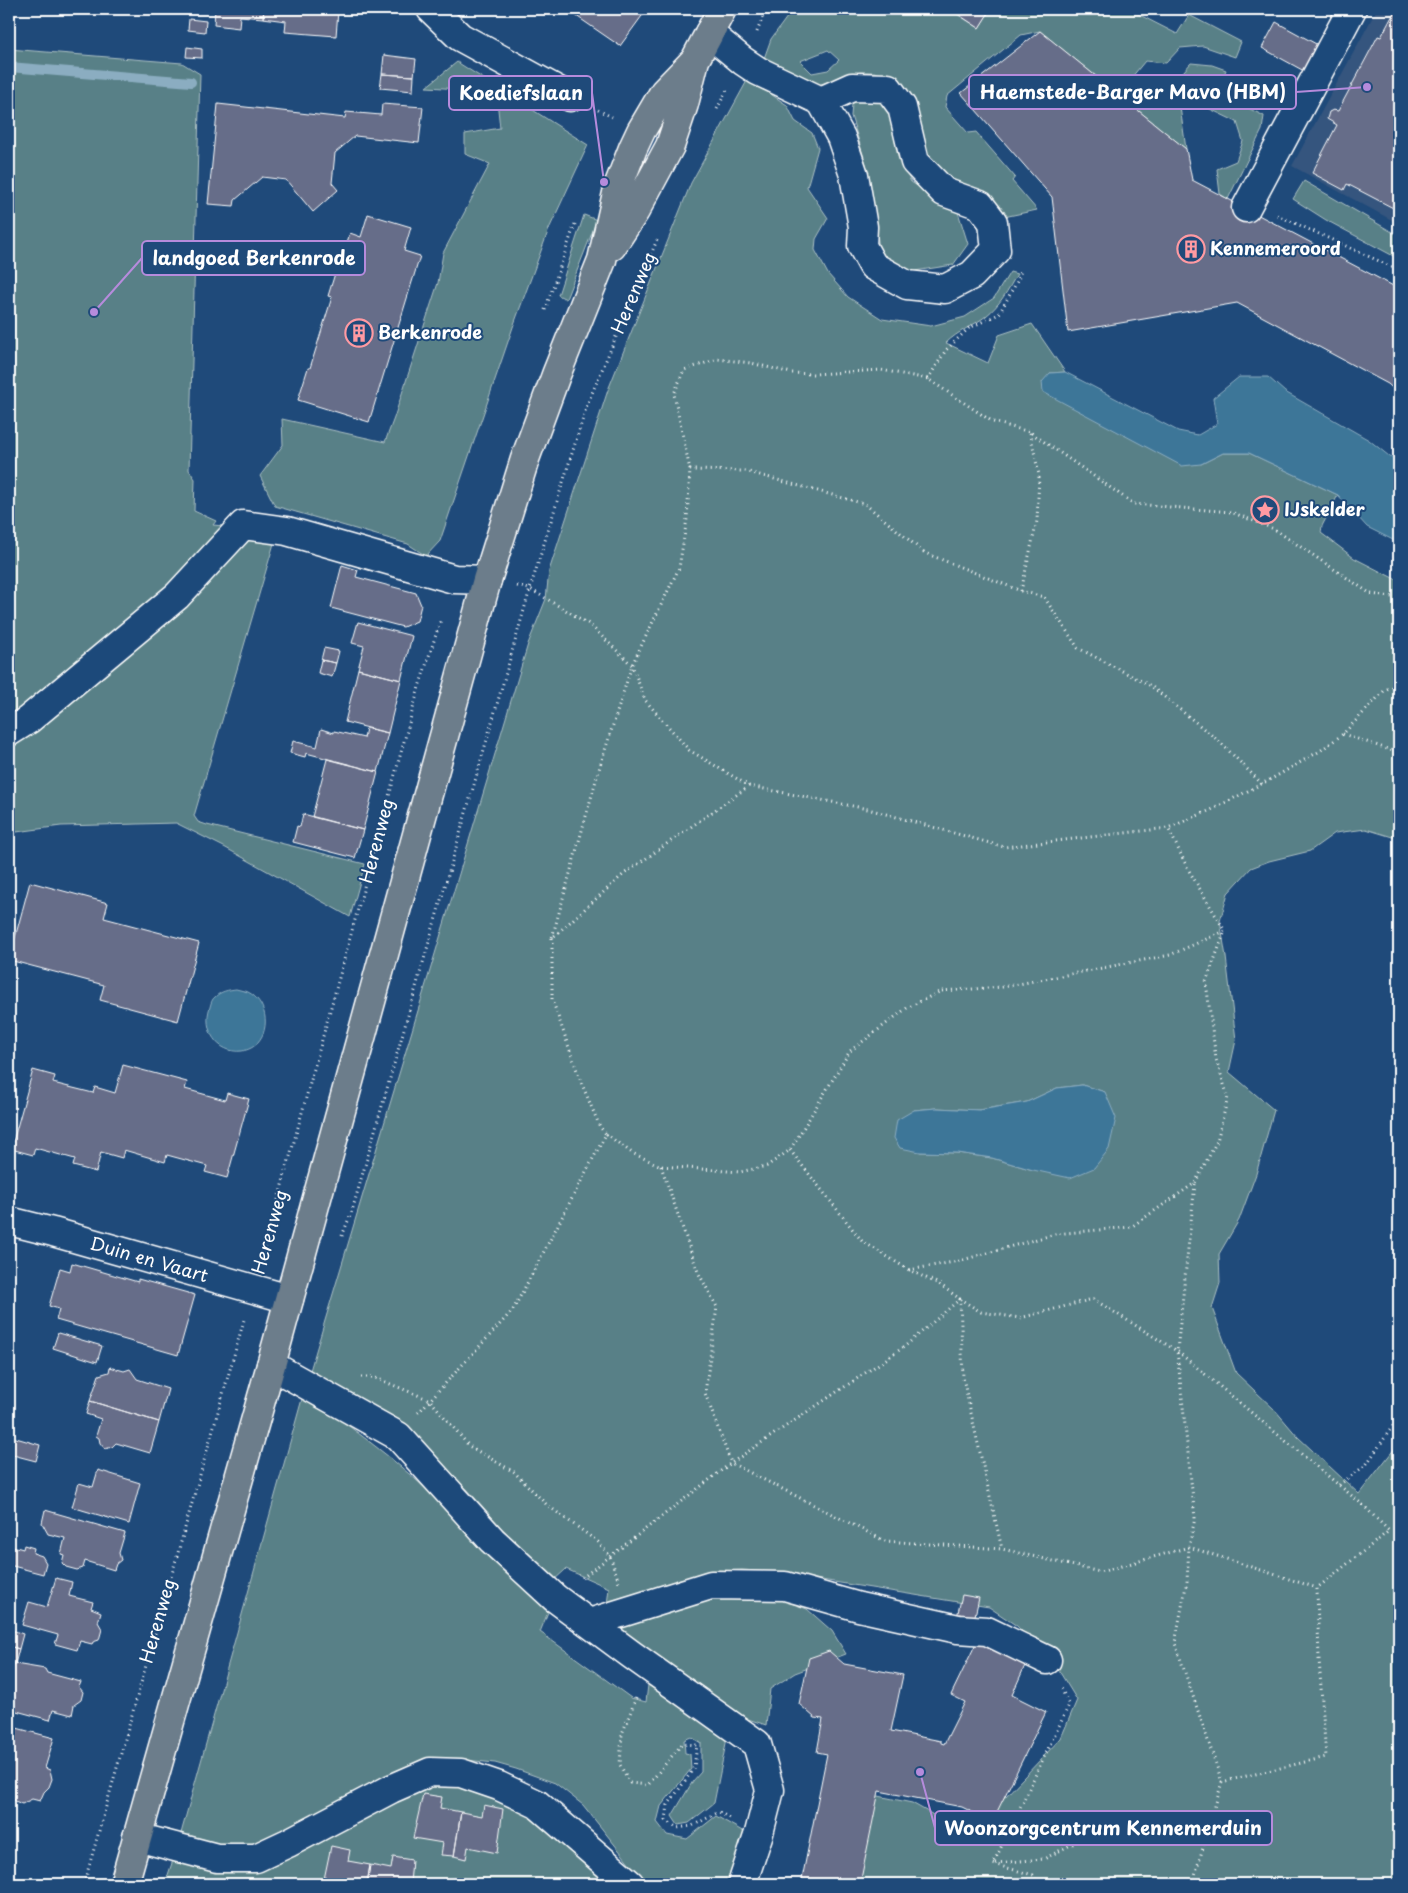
<svg xmlns="http://www.w3.org/2000/svg" width="1408" height="1893" font-family="'Playpen Sans',sans-serif">
  <style>
    .built { fill: #34547e }
    .green { fill: #588087; stroke: #acc0c3; fill-rule: evenodd }
    .water { fill: #3e7698; stroke: #8badc1 }
    .lines { fill: none; stroke-linecap: round; stroke-linejoin: round }
    .stream { stroke: #8badc1; stroke-width: 10 }
    .building { fill: #666d89; stroke: #fff }
    .minor-casing { stroke: #fff; stroke-width: 31 }
    .major-casing { stroke: #fff; stroke-width: 31 }
    .path { stroke: #fff; stroke-width: 3; stroke-dasharray: 1 4; stroke-linecap: butt }
    .minor { stroke: #1f4a7a; stroke-width: 28 }
    .major { stroke: #6c7d8b; stroke-width: 28 }
    .labels { text-anchor: middle; stroke-width: 4; stroke-linejoin: round; paint-order: stroke }
    .poi-label { font-size: 18px; font-weight: bold; fill: #fff; stroke: #1f4a7a; text-anchor: start }
    .street-label { font-size: 18px; fill: #fff; stroke: #1f4a7a }
    .leader { fill: none; stroke: #b68bdc; stroke-width: 2 }
    .callout-dot { fill: #b68bdc; stroke: #1f4a7a; stroke-width: 2 }
    .callout { fill: #1f4a7a; stroke: #b68bdc; stroke-width: 2 }
    .callout-label { font-size: 19px; text-anchor: middle; font-weight: bold; fill: #fff }
  </style>
  <rect width="100%" height="100%" fill="#1f4a7a"/>
  <filter id="ink" filterUnits="userSpaceOnUse"><feTurbulence type="fractalNoise" baseFrequency=".02" numOctaves="2"/><feDisplacementMap in="SourceGraphic" scale="10" xChannelSelector="R" yChannelSelector="G"/><feConvolveMatrix kernelMatrix="1 2 1 2 8 2 1 2 1" color-interpolation-filters="sRGB"/></filter>
  <g filter="url(#ink)">
    <!-- built -->
    <path class="built" d="M1377,9h22v215l-107,-58z"/>
    <!-- green -->
    <path class="green" d="M793,9h156l30,19 12,-19h137l49,25 12,-19 52,27 -6,15 -32,-11 -23,2 -14,15 -21,-2 -14,17 38,12 11,17 6,42 -146,-118 -19,4 -74,61 -2,11 23,26 8,-1 39,45 -3,4 25,29 -38,8 -16,-21 -35,-21 -25,-25 -28,-73 -21,-6h-14l-48,15 -50,-23 9,-25zM828,50l11,10 -11,10 -16,3 -12,-12z
      M9,49l173,14 18,11 -11,396 6,9 -1,32 22,10 -3,4 62,6 2,2 -83,283 4,6 9,3 158,39 -15,53 -126,-70 -48,-24 -115,3 -52,7z
      M457,62l131,83 -39,84 -36,98 -73,214 -14,15 -18,-12 -133,-38 -15,-30 23,-31 -1,-26 103,23 9,-24 44,-135 5,-30 47,-89 -25,-10v-20l35,-6 -4,-37 -70,-4z
      M1191,63l21,2 14,5 -10,22 48,24 -2,14 -34,69 -8,-5 -3,-25 19,-8 7,-20 -6,-19 -54,-26 -7,-16z
      M748,79l39,26 8,16 17,12 6,15 -11,39 21,31 -12,21 -1,11 13,24 20,23 34,22 49,7 34,-9 29,-19 16,-26 7,2c-9,16 -17,31 -31,42 -13,10 -28,15 -40,27l42,20 11,-28 33,-11 33,48 -15,1 151,91 22,-11h26l89,42 -16,31 -1,7 33,25 43,22h2v259l-33,-10 -31,4 -25,18 -41,10 -18,7 -23,25 -8,28 6,36 10,83 -7,32 45,38 -18,64 -17,46 -20,34 1,29 -8,25 24,65 39,37 23,27 61,57 40,-51v441h-553l23,-90 43,9 57,32 92,-97 16,-38 -21,-34 -39,-40 -28,-19 -217,-35 -30,-2 -33,2 -29,7 -23,11 -50,15 2,-17 -43,-19 -13,12 -37,-37 -49,-55 -63,-56 -95,-59 219,-730 18,-45 3,-28 59,-181 83,-207zM1082,1085l23,7 -72,78 -41,-12 -35,-5 -37,-1 -6,-42 22,-2 43,2 48,-8 30,-14z
      M863,93l17,2 9,12 9,50 13,25 47,30 10,32 -15,21 -45,7 -28,-17 -12,-85 -17,-54 1,-12z
      M1304,181l95,55v23l-73,-39 -33,-21z
      M584,215l13,5 -31,79 -8,-4z
      M302,1399c23,8 44,25 64,40 67,50 124,112 182,173l-8,20 91,66 15,4 2,-17 79,53 -13,65 -25,20 -11,2 -6,-9 21,-35 8,-9v-29l-10,-6 -7,3 1,13 5,1 1,15 -30,37 -4,16 10,13 20,4 29,-23 35,20 -17,48h-88l-63,-79 -28,-22 -39,-14 -21,-6 -50,-5 -19,5 -159,78 -33,8 -54,-12z
      M759,1591l48,18 25,22 14,23 -51,19 -25,16 -4,36 -27,-9 -129,-91 76,-28z
      M441,1782l42,7 63,30 71,65h-452l8,-24 35,3 189,-70z"/>
    <!-- water -->
    <path class="water" d="M1065,372l113,59 20,4 19,-11 -4,-26 26,-21h29l17,15 84,48 30,24v79l-32,-16 -29,-32 -89,-42h-26l-22,11 -19,2 -139,-74 -1,-10 8,-9z
      M236,989c4,1 8,2 12,3 18,9 23,35 10,50 -3,5 -10,8 -16,9 -25,3 -40,-22 -32,-44 1,-4 2,-8 5,-10 6,-6 13,-7 21,-8z
      M1082,1085l23,7 11,26 -7,31 -15,19 -24,10 -37,-8 -41,-12 -35,-5 -37,-1 -20,-4 -6,-10 3,-18 17,-10 22,-2 44,2 47,-8 30,-14z"/>
    <g class="lines">
      <!-- stream -->
      <path class="stream" d="M9,67l182,15"/>
    </g>
    <!-- building -->
    <path class="building" d="M61,9h17v3z
      M166,9h22l-1,4 -21,-2z
      M215,9h49l-1,9 -23,-2 -1,12 -25,-3z
      M264,9h45l29,2 -2,25 -51,-4 1,-11 -23,-3z
      M575,9h72l-27,37 -48,-33z
      M950,9h41l-12,19z
      M1396,9h3v202l-52,-27 -3,6 -32,-17 25,-48 -10,-6 2,-7 4,-2 5,1 40,-75 3,1z
      M189,19l17,2 -1,11 -17,-2z
      M1276,22l42,23 -14,26 -42,-23z
      M1040,31l146,118 6,31 207,109v105l-11,-10 -151,-81 -169,29 -16,-135 -91,-104z
      M187,47l15,2v9l-16,-1z
      M384,55l32,4 -2,17 -32,-2z
      M382,74l32,2 -1,15 -33,-3z
      M218,104l127,14 1,-6 35,3 1,-11 41,3 -4,36 -64,-7 -20,17 -3,30 6,7 -25,22 -27,-32 -24,-3 -27,23 -1,6 -26,-2z
      M368,214l43,13 -7,24 16,5 -51,166 -71,-22 10,-32h2l22,-71 -4,-1 13,-42 2,1 7,-22 11,4z
      M342,565l16,5 -2,7 60,16 5,12 -4,16 -14,6 -72,-19z
      M358,622l54,14 -11,44 -43,-11 6,-23 -12,-3z
      M324,648l15,3 -3,12 -15,-3z
      M321,660l15,3 -4,14 -14,-4z
      M358,669l43,11 -13,53 -43,-11z
      M366,728l22,5 -10,39 -72,-19 -1,4 -15,-4 3,-12 24,6 4,-18 13,4v-2l30,7z
      M327,759l51,13 -15,58 -51,-13z
      M303,814l60,16 -8,28 -62,-16 4,-16 3,1z
      M30,882l78,21 -4,15 95,25 -21,78 -78,-21 4,-15 -95,-25z
      M123,1065l64,17 -2,7 40,11 2,-7 22,6 -22,79 -22,-6 2,-6 -40,-11 -2,7 -41,-12 -2,8 -21,-6 -5,20 -23,-6 2,-7 -40,-11 -2,7 -22,-6 22,-79 22,6 -2,7 40,10 2,-6 20,6z
      M72,1263l66,19v-3l57,16 -17,60 -122,-35 3,-11 -10,-3 11,-38 10,3z
      M58,1333l44,13 -5,16 -44,-14z
      M9,1346l4,1 -4,14z
      M110,1367l14,4 6,-2 7,10 31,10 -9,33 -69,-21 9,-26 10,-3z
      M90,1401l69,21 -9,31 -34,-10 -4,4 -7,2 -5,-6 -1,-5 -3,-2 5,-17 -15,-5z
      M9,1419l6,2 -4,14h-2z
      M9,1436l31,9 -4,16 -27,-7z
      M98,1470l42,13 -11,41 -57,-17 7,-24 14,4z
      M45,1510l80,23 -6,20 2,7 -5,4 -2,6 -29,-9 -2,7 -6,2 -11,-3 -4,-4 2,-8 -3,-1 4,-16 -17,-4 -6,-11z
      M9,1545l14,4 1,-4 10,3 -1,5 9,3 4,7 -3,11 -34,-9z
      M56,1578l16,4 -3,14 24,6 -2,6 10,4 -3,10 4,7 -3,11 -6,2 -1,2 -12,-3 -3,9 -22,-6 3,-9 -36,-10 7,-23 18,5z
      M962,1595l17,3 -5,22 -17,-3z
      M9,1629l14,5 -4,15 -10,-3z
      M979,1637l48,24 -15,34 34,17 -54,110 -30,-15 -83,-16 -19,93h-59l26,-130 -10,-2 6,-33 -8,-1 -16,-14 10,-46 20,-7 15,13 59,11 -12,56 50,10v2l3,1 21,-42 -14,-7z
      M9,1646l10,3 -4,15 30,5 2,4 34,9 -2,5 4,5 -2,8 -7,5 -2,10 -19,-5 -3,10 -41,-11v-26l5,-19 -5,-2z
      M9,1726l45,12 -9,30 5,2 2,9 -3,8 -5,5 -4,9 -8,-2 -10,5 -7,-3 -2,-4 -4,1z
      M423,1794l19,3 -2,11 21,4 -7,44 -13,-1 2,-12 -30,-5z
      M484,1805l19,4 -6,44 -29,-6 -2,12 -12,-3 7,-44 21,4z
      M331,1846l19,4 -2,11 22,4 -3,19h-44z
      M393,1857l19,3 -2,24h-43l3,-19 21,4z"/>
    <g class="lines">
      <!-- minor casing -->
      <g class="minor-casing">
        <path id="minor" d="M431,9l29,28 110,60
          M709,33l34,28 15,10 63,30 20,36 13,38 9,52 -1,19 11,20 34,19 38,4 27,-14 24,-25 -3,-28 -13,-17 -36,-13 -29,-30 -13,-55 -14,-19 -36,-1 -31,14
          M1246,208l106,-199
          M9,732l19,-12 149,-124 66,-71 44,6 167,48 33,1
          M9,1221l44,11 236,67
          M271,1365l127,71 94,104 63,58 77,57 125,89 13,46 -11,43 -17,51
          M589,1623l122,-38 74,1 74,21 99,22 29,2 60,29
          M137,1837l80,21h39l32,-15 103,-54 39,-17 31,1 38,13 38,18 93,80"/>
      </g>
      <!-- major casing -->
      <g class="major-casing">
        <path id="major" d="M612,246l23,-35 35,-65 14,-42 11,-44 27,-51
          M124,1884l147,-519 216,-785 38,-121 31,-84 46,-115 17,-76 14,-36 8,-17 23,-39 31,-32"/>
      </g>
      <!-- path -->
      <path class="path" d="M757,32l9,-23
        M717,109l11,-21
        M598,110l14,7
        M1277,215l122,55
        M545,310l30,-86
        M928,379l18,-29 23,-22 30,-14 19,-34 3,-9
        M690,470l-16,-76 10,-24 34,-11 33,4 40,10 24,1 66,-4 47,9 65,43 37,10 104,72 97,8 43,17 97,65 28,4
        M517,586l13,3 59,35 43,41 13,35 44,50 60,36 119,23 136,38 164,-19 43,-18 62,-32 47,-27 23,-17 42,-44 14,-6
        M1021,591l16,-70 2,-46 -9,-43
        M1343,734l56,19
        M749,786l-125,88 -72,64 48,-172 32,-101 47,-97 8,-49 3,-49 55,1 120,33 60,49 96,38 23,6 34,51 73,38 69,56 42,42
        M552,938v61l29,83 19,45 6,7 -93,176 -83,90 39,46 45,26 33,33 51,37 12,14 9,26
        M606,1134l26,19 29,13 79,6 27,-6 23,-16 60,-99 57,-43 34,-17 62,-4 167,-32 55,-24 -37,-62 -20,-41
        M790,1150l72,91 47,29 30,14 21,15 3,79 39,171
        M661,1166l37,106 19,35 -12,86 26,70 173,-116 56,-48 21,13 39,6 73,-19 84,52 186,154 26,26 -72,57 2,71 7,98 -104,25 -27,93v9
        M1195,1184l-18,167 18,167 -6,29 128,41
        M342,1236l10,-25 178,-622 57,-184 70,-165
        M262,1258l157,-571 22,-68
        M909,1270l50,-9 96,-27 76,-7 64,-44 22,-42 11,-44 -12,-38 -10,-77 19,-51
        M361,1377h12l57,23 -12,13
        M1339,1485l27,-20 33,-48
        M582,1578l149,-115 154,78 117,8 98,23 89,-25 -2,34 -12,62 47,139
        M636,1698l-14,36 -2,31 10,18 18,2 34,-41 15,1 -3,23 -26,37 -2,15 11,8 15,-2 27,-14 10,6
        M996,1863l48,-4 32,-17
        M84,1884l160,-564
        M1038,1884l-5,-9 -40,-11 76,-159 -9,-19"/>
      <!-- minor -->
      <use href="#minor" class="minor"/>
      <!-- major -->
      <use href="#major" class="major"/>
    </g>
  </g>
  <!-- icons -->
  <defs>
    <g id="building-ring" transform="scale(1.4375)"><circle r="9.5" fill="#1f4a7a" stroke="#ff9aa2" stroke-width="1.5"/><path d="M-4-6H4V6H1V3H-1V6H-4ZM-2.5-4.3h1.7v1.8h-1.7ZM.8-4.3h1.7v1.8H.8ZM-2.5-1h1.7V.8h-1.7ZM.8-1h1.7V.8H.8Z" fill="#ff9aa2"/></g>
    <g id="sight-ring" transform="scale(1.4375)"><circle r="9.5" fill="#1f4a7a" stroke="#ff9aa2" stroke-width="1.5"/><path d="M0-6L1.8-2.2L6-1.7L2.9 1.2L3.7 5.4L0 3.3L-3.7 5.4L-2.9 1.2L-6-1.7L-1.8-2.2Z" fill="#ff9aa2"/></g>
  </defs>
  <g fill-rule="evenodd">
    <use href="#building-ring" x="1191" y="249"/>
    <use href="#building-ring" x="359" y="333"/>
    <use href="#sight-ring" x="1265" y="510"/>
  </g>
  <g class="labels">
    <!-- poi labels -->
    <g class="poi-label">
      <text x="1210" y="255">Kennemeroord</text>
      <text x="378" y="339">Berkenrode</text>
      <text x="1284" y="516">IJskelder</text>
    </g>
    <!-- street labels -->
    <g class="street-label">
      <text transform="translate(634 293) rotate(-67)" y="6">Herenweg</text>
      <text transform="translate(377 841) rotate(-75)" y="6">Herenweg</text>
      <text transform="translate(270 1232) rotate(-74)" y="6">Herenweg</text>
      <text transform="translate(149 1260) rotate(16)" y="6">Duin en Vaart</text>
      <text transform="translate(158 1621) rotate(-74)" y="6">Herenweg</text>
    </g>
  </g>
  <!-- callouts -->
  <path class="leader" d="M1367 87L1296 92M604 182L592 93M94 312L142 258M920 1772L935 1828"/>
  <g class="callout-dot">
    <circle cx="1367" cy="87" r="5"/>
    <circle cx="604" cy="182" r="5"/>
    <circle cx="94" cy="312" r="5"/>
    <circle cx="920" cy="1772" r="5"/>
  </g>
  <g class="callout">
    <rect x="969" y="75" width="327" height="34" rx="5"/>
    <rect x="449" y="76" width="143" height="34" rx="5"/>
    <rect x="142" y="241" width="223" height="34" rx="5"/>
    <rect x="935" y="1811" width="337" height="34" rx="5"/>
  </g>
  <g class="callout-label">
    <text x="1133" y="99">Haemstede-Barger Mavo (HBM)</text>
    <text x="521" y="100">Koediefslaan</text>
    <text x="254" y="265">landgoed Berkenrode</text>
    <text x="1103" y="1835">Woonzorgcentrum Kennemerduin</text>
  </g>
  <!-- margin -->
  <rect width="1408" height="1893" fill="none" stroke="#1f4a7a" stroke-width="30"/>
  <rect x="15" y="15" width="1378" height="1863" fill="none" stroke="#fff" stroke-width="2" filter="url(#ink)"/>
</svg>
